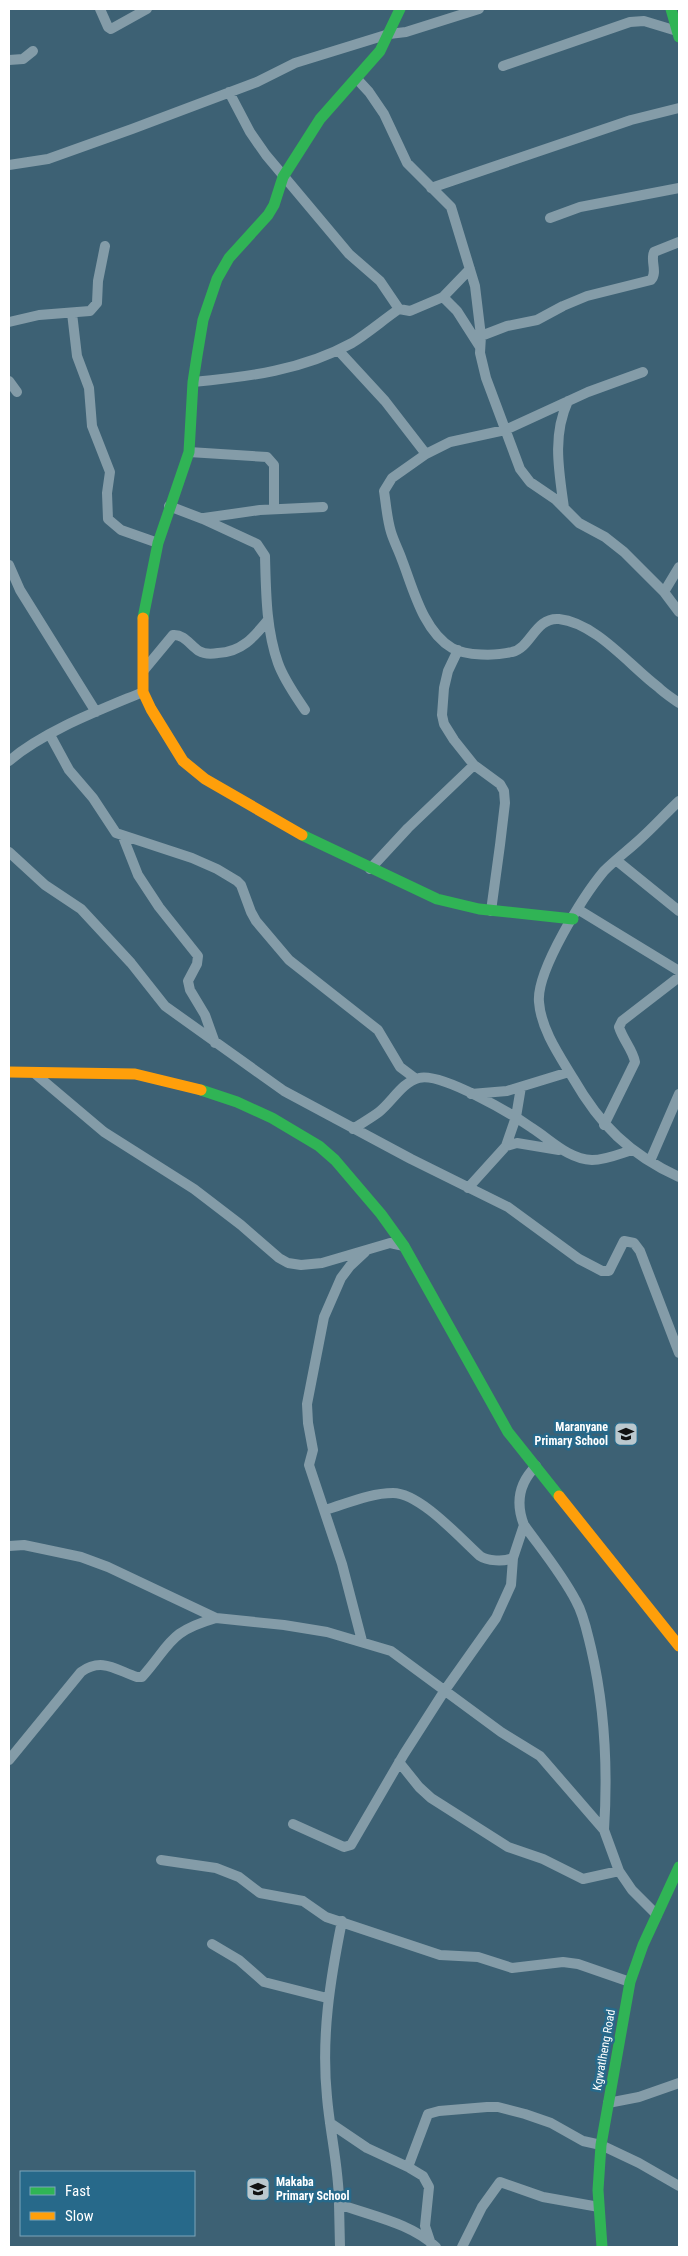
<svg xmlns="http://www.w3.org/2000/svg" width="688" height="2256" font-family="'Roboto Condensed',sans-serif">
  <style>
    .lines { fill: none; stroke-linecap: round; stroke-linejoin: round }
    .street { stroke: #849ca8; stroke-width: 10 }
    .fast { stroke: #30b455; stroke-width: 11 }
    .slow { stroke: #ff9f0a; stroke-width: 11 }
    .labels { text-anchor: middle; stroke-width: 5; stroke-linejoin: round; paint-order: stroke }
    .poi-label { font-size: 12px; font-weight: bold; fill: #fff; stroke: #27698a; text-anchor: end }
    .street-label { font-size: 12px; fill: #fff; stroke: #27698a }
  </style>
  <rect width="100%" height="100%" fill="#3d6174"/>
  <g class="lines">
    <!-- street -->
    <path class="street" d="M100,9l8,18 3,2 36,-20
      M9,60l14,-1 10,-8
      M503,66l127,-44 14,-1 33,10
      M357,79l12,13 15,22 23,49 44,44 24,79 6,50
      M229,92l21,40 16,23 83,99 31,27 19,28 11,2 33,-14 14,14 23,36
      M9,165l39,-6 84,-30 125,-47 38,-19 94,-29 17,-2 73,-23
      M431,188l200,-68 48,-12
      M550,218l30,-11 99,-19
      M679,242l-25,10c-4,9 4,20 -3,28l-64,16 -24,10 -26,14 -30,6 -26,10 -1,17 6,25 34,91 10,13 25,17 24,24 26,14 19,15 40,40 15,20
      M443,297l27,-28
      M72,313l5,43 12,32 3,38 18,46 -3,21 1,26 13,11 37,13
      M9,322l30,-7 51,-4 7,-8 1,-22 7,-35
      M338,350l47,51 41,53
      M643,372l-55,20 -83,38 -55,12 -24,12 -34,24 -8,13c2,13 3,28 7,41 3,10 8,19 11,28 11,28 21,71 50,88 14,8 44,8 60,4 19,-4 23,-35 47,-33 37,4 71,47 99,68 6,6 14,11 21,16
      M9,381l8,11
      M193,382c55,-5 110,-12 159,-39 16,-10 31,-23 47,-34
      M189,452l78,5 7,8v44
      M169,506l34,13 54,25 8,12c1,36 1,73 13,107 6,17 17,32 27,47
      M564,508c-5,-37 -12,-72 4,-107
      M204,518l56,-8 63,-3
      M9,565l11,25 76,122
      M664,592l15,-25
      M458,650l-10,21 -4,17 -2,27 2,9 10,16 20,25 26,19 4,7 1,12 -5,42 -9,66
      M144,670l29,-35c11,-1 17,10 26,16 5,3 13,3 19,2 24,-1 36,-16 50,-33
      M50,735l19,35 24,28 23,35 76,25 25,11 20,12 4,4 10,27 5,9 33,39 89,70 22,37 16,12
      M9,761c35,-30 91,-51 134,-69
      M679,801c-14,13 -26,27 -41,40 -11,10 -23,19 -34,30 -20,24 -68,100 -65,131 2,27 20,53 34,76 27,47 56,76 106,99
      M123,837l15,38 21,32 39,49 -1,8 -9,17 2,9 15,25 10,28
      M9,852l36,33 36,24 50,54 34,43 119,85 127,68 97,48 71,52 23,12h7l15,-30 10,2 6,8 39,102
      M616,860l63,51
      M370,869l38,-41 66,-63
      M579,910l100,61
      M33,1072l71,60 90,57 47,36 38,33 9,5 13,2 21,-2 68,-20 14,3
      M471,1094l36,-3 62,-19
      M604,1125l31,-63c-2,-12 -12,-22 -16,-35l3,-6 57,-44
      M353,1129c9,-6 18,-11 26,-17 13,-10 23,-30 40,-34 22,-6 93,36 113,50 19,12 36,31 60,32 14,0 27,-6 40,-10
      M506,1146l11,-3 42,7
      M650,1161l29,-67
      M468,1188l38,-42 10,-29 5,-30
      M536,1466c-17,17 -21,36 -12,59 18,25 38,49 52,76 8,14 11,31 15,47 14,60 17,120 13,182
      M325,1510c21,-6 45,-17 68,-17 27,0 67,45 87,63 7,5 24,6 33,2l11,-33
      M9,1546l15,-1 57,12 27,10 108,51 68,7 43,7 64,19 110,81 39,24 64,74 15,41 13,19 25,25
      M362,1641l-20,-77 -33,-99 4,-15 -5,-27 -1,-19 17,-87 17,-39 9,-12 15,-14
      M9,1760l72,-88c21,-15 35,-2 56,5h5c30,-34 26,-45 74,-59
      M399,1762l20,25 12,11 77,49 35,12 40,20 36,-8
      M293,1824l51,23 7,-2 53,-91 41,-64 51,-72 15,-33 2,-27
      M161,1860l55,8 23,9 21,16 43,8 23,16 114,38 38,2 34,11 51,-6 15,2 52,18
      M342,1921c-12,59 -21,116 -15,176 3,36 12,71 12,107 32,12 72,19 97,43
      M212,1944l27,16 25,22 63,16
      M608,2103l31,-6 40,-14
      M330,2123l37,25 41,19 15,9 6,11 -4,39 6,18
      M408,2167l20,-53 11,-3 48,-4h11l27,7 26,9 32,18 18,4 38,18 40,23
      M339,2204l1,43
      M462,2247l20,-40 18,-25 43,15 56,10"/>
    <!-- fast -->
    <path class="fast" d="M671,9l8,28
      M143,618l15,-75 31,-91 4,-70 4,-26 6,-36 14,-41 12,-21 39,-43 6,-10 9,-28 37,-58 60,-68 20,-42
      M302,835l135,64 42,10 94,10
      M201,1090l36,12 35,16 47,28 16,14 46,54 23,32 104,186 51,64
      M602,2247l-4,-57 3,-45 29,-163 13,-37 36,-78"/>
    <!-- slow -->
    <path class="slow" d="M143,618v74l8,17 32,52 22,18 97,56
      M9,1072l126,2 66,16
      M559,1496l120,150"/>
  </g>
  <!-- icons -->
  <defs>
    <g id="school-square" transform="scale(1.25)"><rect x="-9" y="-9" width="18" height="18" rx="4" fill="#bbc8ce" stroke="#27698a"/><path d="M0-5L7-2L0 1L-7-2ZM-4 1L0 2.5L4 1V4Q0 6-4 4Z" fill="#111"/></g>
  </defs>
  <g fill-rule="evenodd">
    <use href="#school-square" x="626" y="1434"/>
    <use href="#school-square" x="258" y="2189"/>
  </g>
  <g class="labels">
    <!-- poi labels -->
    <g class="poi-label">
      <text x="608" y="1431">Maranyane<tspan x="608" dy="14">Primary School</tspan></text>
      <text x="276" y="2186" text-anchor="start">Makaba<tspan x="276" dy="14">Primary School</tspan></text>
    </g>
    <!-- street labels -->
    <g class="street-label">
      <text transform="translate(604 2050) rotate(-80)" y="4">Kgwatlheng Road</text>
    </g>
  </g>
  <!-- border -->
  <rect width="688" height="2256" fill="none" stroke="#ffffff" stroke-width="20"/>
  <!-- legend -->
  <rect x="20" y="2171" width="175" height="65" fill="#27698a" stroke="#7da5b9"/>
  <rect x="30" y="2187" width="25" height="8" fill="#30b455" stroke="#7da5b9"/>
  <text x="65" y="2196" font-size="15" fill="#ffffff">Fast</text>
  <rect x="30" y="2212" width="25" height="8" fill="#ff9f0a" stroke="#7da5b9"/>
  <text x="65" y="2221" font-size="15" fill="#ffffff">Slow</text>
</svg>
